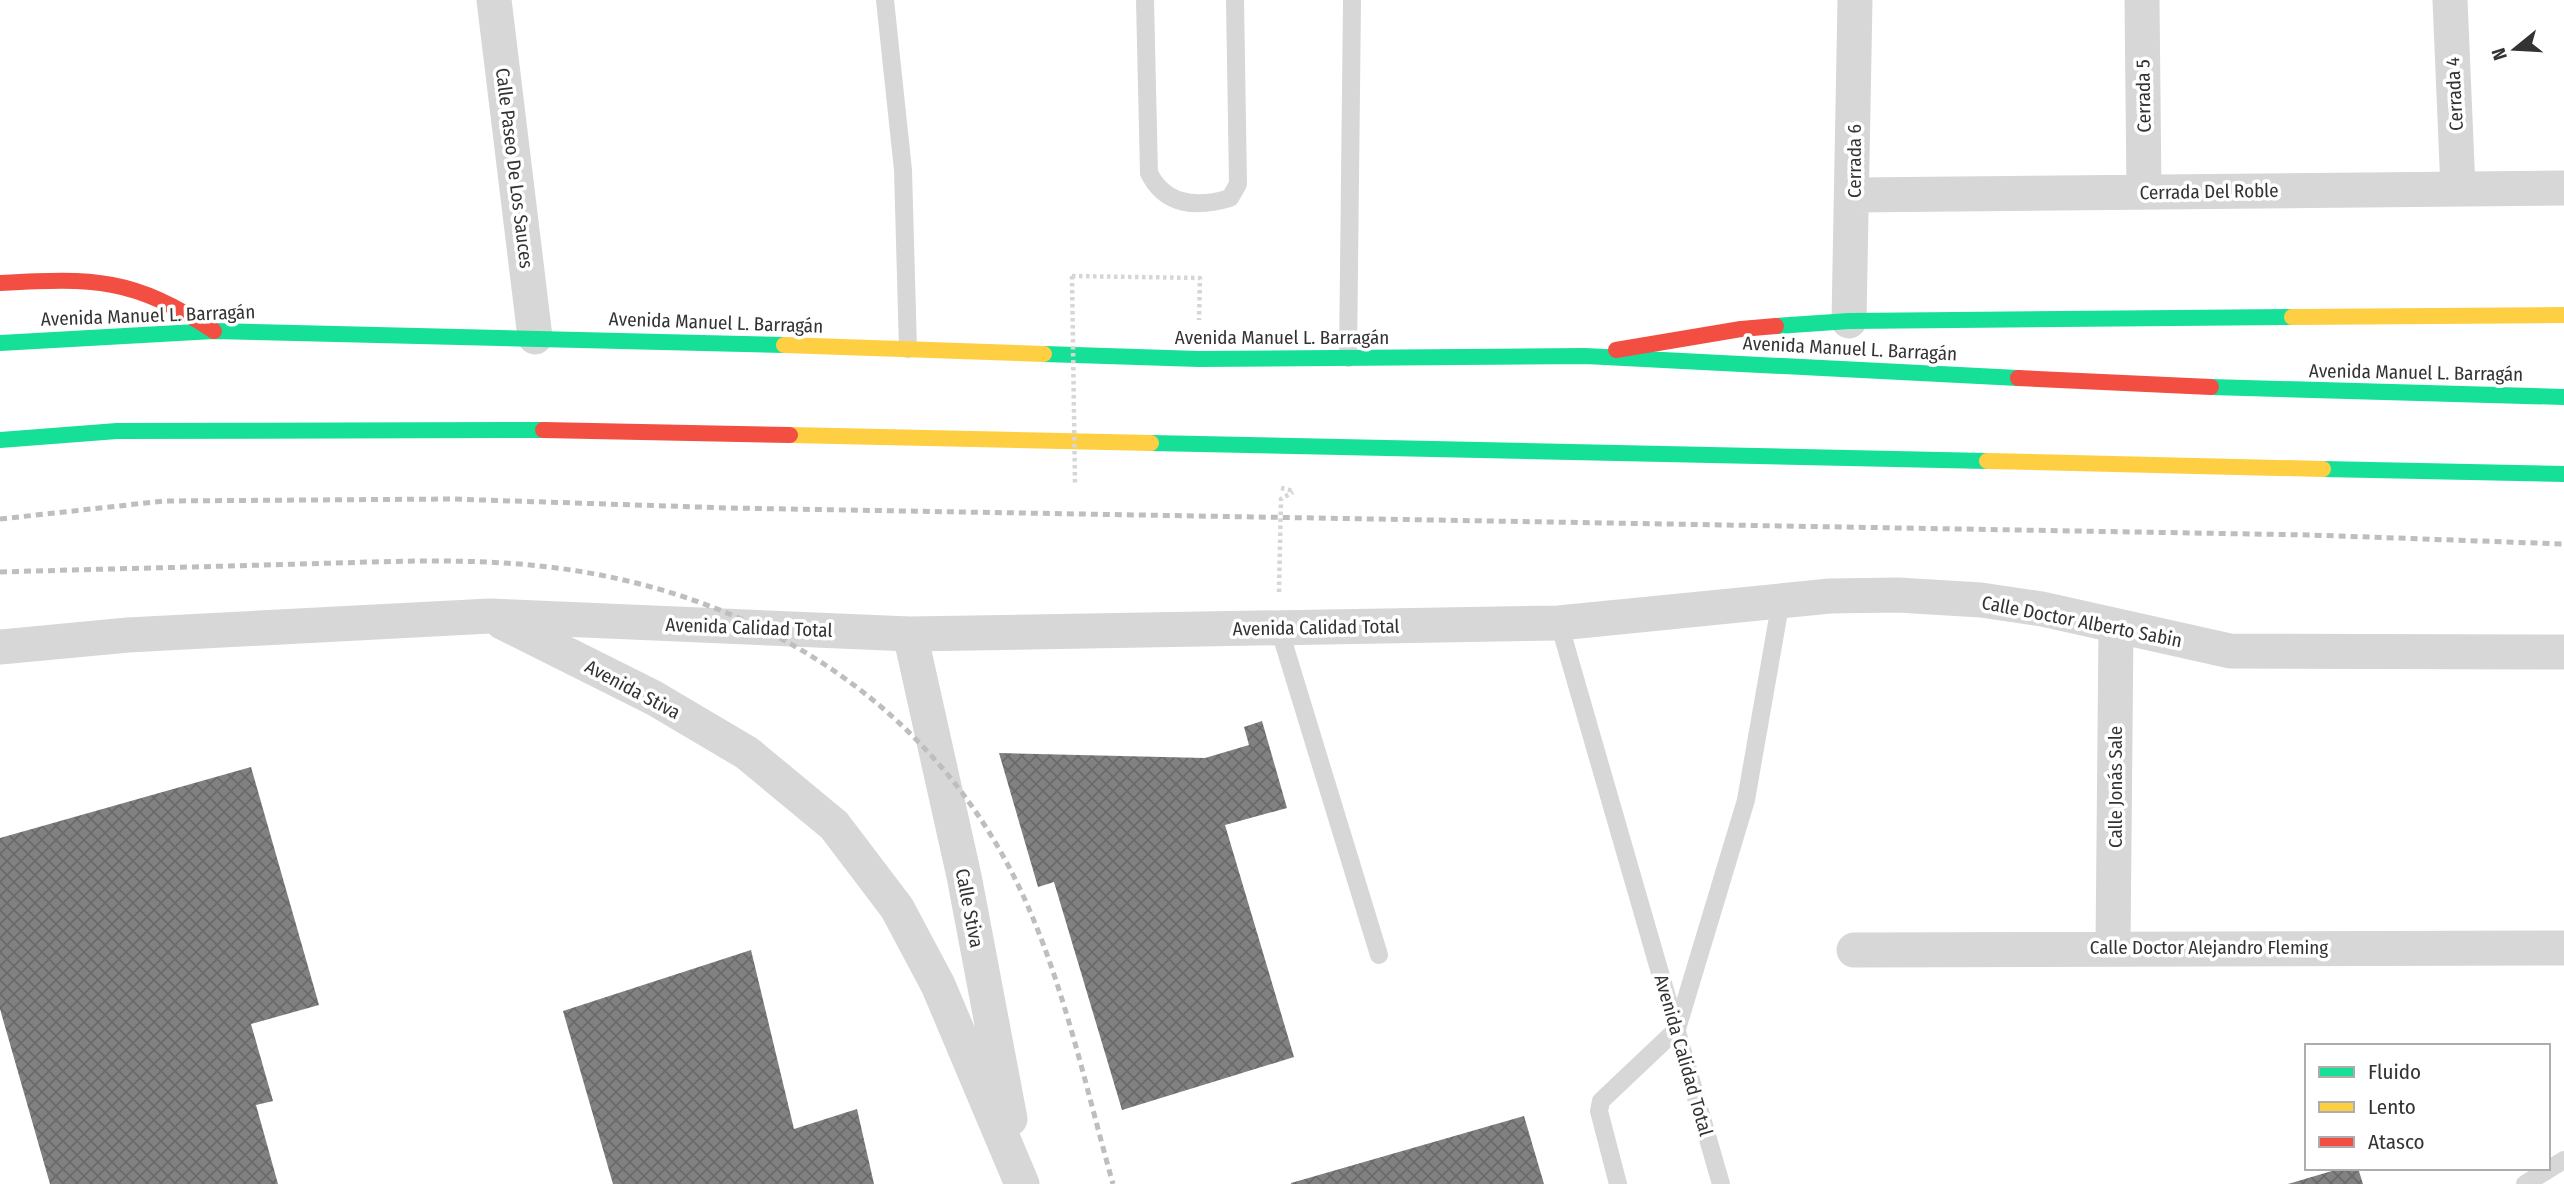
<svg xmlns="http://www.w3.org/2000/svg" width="2564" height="1184" font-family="'Fira Sans Condensed',sans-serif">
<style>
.building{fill:url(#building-cross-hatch)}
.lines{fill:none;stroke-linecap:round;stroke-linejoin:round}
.path{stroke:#d6d6d6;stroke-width:4.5;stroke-dasharray:3.5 3.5;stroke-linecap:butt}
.lane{stroke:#d7d7d7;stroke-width:18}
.street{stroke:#d7d7d7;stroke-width:35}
.fast{stroke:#16e098;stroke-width:16}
.slow{stroke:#ffcf43;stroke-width:16}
.jam{stroke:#f24e42;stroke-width:16}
.rail{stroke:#bebebe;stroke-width:5;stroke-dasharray:7 5;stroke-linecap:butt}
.path-bridge{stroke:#d6d6d6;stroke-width:4.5;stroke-dasharray:3.5 3.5;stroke-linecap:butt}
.labels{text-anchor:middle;stroke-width:7;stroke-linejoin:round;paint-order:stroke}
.street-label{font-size:19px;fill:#333;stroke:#fff}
</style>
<defs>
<pattern id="building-cross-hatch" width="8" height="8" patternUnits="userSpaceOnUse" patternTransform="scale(1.75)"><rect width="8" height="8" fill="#818181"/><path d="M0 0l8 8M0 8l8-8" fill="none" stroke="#6a6a6a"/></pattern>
</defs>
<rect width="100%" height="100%" fill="#fff"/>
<!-- building -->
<path class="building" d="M1262,721L1287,808L1225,825L1294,1057L1122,1110L1054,882L1038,887L999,753L1205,758L1249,745L1244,727Z
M251,767L319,1005L251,1024L273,1101L256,1105L278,1184H50L0,1009V838Z
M751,950L794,1129L857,1109L874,1184H613L563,1011Z
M1524,1116L1544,1184H1291V1183Z
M2342,1168H2358L2363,1184H2288Z"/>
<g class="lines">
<!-- path -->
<path class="path" d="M1072,276L1200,278L1199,320
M1281,488L1294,491
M1279,592L1281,499L1293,492"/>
<!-- lane -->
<path class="lane" d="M885,0L903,170L908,349
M1145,0L1149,173C1165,206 1197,208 1230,198L1238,184L1235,0
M1348,358L1352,0
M1559,623L1721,1184
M1279,628L1379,955
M1618,1184L1599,1111L1601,1101L1677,1029L1746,800L1781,600
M2525,1184L2564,1160"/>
<!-- street -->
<path class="street" d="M494,0L535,337
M2142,0L2144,192
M2450,0L2458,189
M1854,195L2564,188
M1849,321L1855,0
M502,622L654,698L747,753L834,825L897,908L938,985L1022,1184
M910,634L964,876L1010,1119
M0,647L128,635L490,616L910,634L1559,623L1830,596L1898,595L1981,600L2042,609L2230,651L2564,652
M2113,947L2116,628
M1854,950L2564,948"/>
<!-- fast -->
<path class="fast" d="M1776,326L1849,321L2292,317
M0,343L214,331L784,345
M1044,354L1199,359L1585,356L2018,378
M2211,387L2564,397
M0,440L117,431L543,430
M1151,443L1987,461
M2323,469L2564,474"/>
<!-- slow -->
<path class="slow" d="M2292,317L2564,315
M784,345L1044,354
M790,435L1151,443
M1987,461L2323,469"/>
<!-- jam -->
<path class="jam" d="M0,283C95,278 132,277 214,331
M1616,350L1741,329L1776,326
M2018,378L2211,387
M543,430L790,435"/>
<!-- rail -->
<path class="rail" d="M0,519L164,501L452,499L729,508L2311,535L2564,544
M0,572C100,569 200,567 300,564C383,562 466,557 549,567C742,590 915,690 1008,865C1060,963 1083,1078 1113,1184"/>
<!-- path-bridge -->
<path class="path-bridge" d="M1072,276L1075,483"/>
</g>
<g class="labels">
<!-- street labels -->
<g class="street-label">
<text transform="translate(2454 94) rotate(-93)" y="7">Cerrada 4</text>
<text transform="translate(2143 96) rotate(-91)" y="7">Cerrada 5</text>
<text transform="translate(1854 161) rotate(-90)" y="7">Cerrada 6</text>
<text transform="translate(515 168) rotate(83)" y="7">Calle Paseo De Los Sauces</text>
<text transform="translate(2209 191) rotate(-1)" y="7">Cerrada Del Roble</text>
<text transform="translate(148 315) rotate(-2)" y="7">Avenida Manuel L. Barragán</text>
<text transform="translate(716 322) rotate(2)" y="7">Avenida Manuel L. Barragán</text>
<text x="1282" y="344">Avenida Manuel L. Barragán</text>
<text transform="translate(1850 348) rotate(3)" y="7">Avenida Manuel L. Barragán</text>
<text transform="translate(2416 372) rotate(1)" y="7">Avenida Manuel L. Barragán</text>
<text transform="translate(2082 621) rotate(11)" y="7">Calle Doctor Alberto Sabin</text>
<text transform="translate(749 627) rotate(2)" y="7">Avenida Calidad Total</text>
<text transform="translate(1316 627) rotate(-1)" y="7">Avenida Calidad Total</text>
<text transform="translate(633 689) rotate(28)" y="7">Avenida Stiva</text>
<text transform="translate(2115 787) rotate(-90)" y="7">Calle Jonás Sale</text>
<text transform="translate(970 908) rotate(79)" y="7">Calle Stiva</text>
<text x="2209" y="954">Calle Doctor Alejandro Fleming</text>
<text transform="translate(1684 1055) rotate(74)" y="7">Avenida Calidad Total</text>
</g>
</g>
<!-- legend -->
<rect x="2305" y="1044" width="245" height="126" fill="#ffffff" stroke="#adadad" stroke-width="2"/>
<rect x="2319" y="1067" width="35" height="10" fill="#16e098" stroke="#adadad" stroke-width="2"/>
<text x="2368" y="1079" font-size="21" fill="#333333">Fluido</text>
<rect x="2319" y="1102" width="35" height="10" fill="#ffcf43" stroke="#adadad" stroke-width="2"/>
<text x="2368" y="1114" font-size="21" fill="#333333">Lento</text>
<rect x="2319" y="1137" width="35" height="10" fill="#f24e42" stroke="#adadad" stroke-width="2"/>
<text x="2368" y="1149" font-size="21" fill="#333333">Atasco</text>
<!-- north arrow -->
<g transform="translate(2515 49) rotate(252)" stroke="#ffffff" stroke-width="5" paint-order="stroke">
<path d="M0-5L12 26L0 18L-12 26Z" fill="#333333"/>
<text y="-10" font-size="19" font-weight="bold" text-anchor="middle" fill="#333333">N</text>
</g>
</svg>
